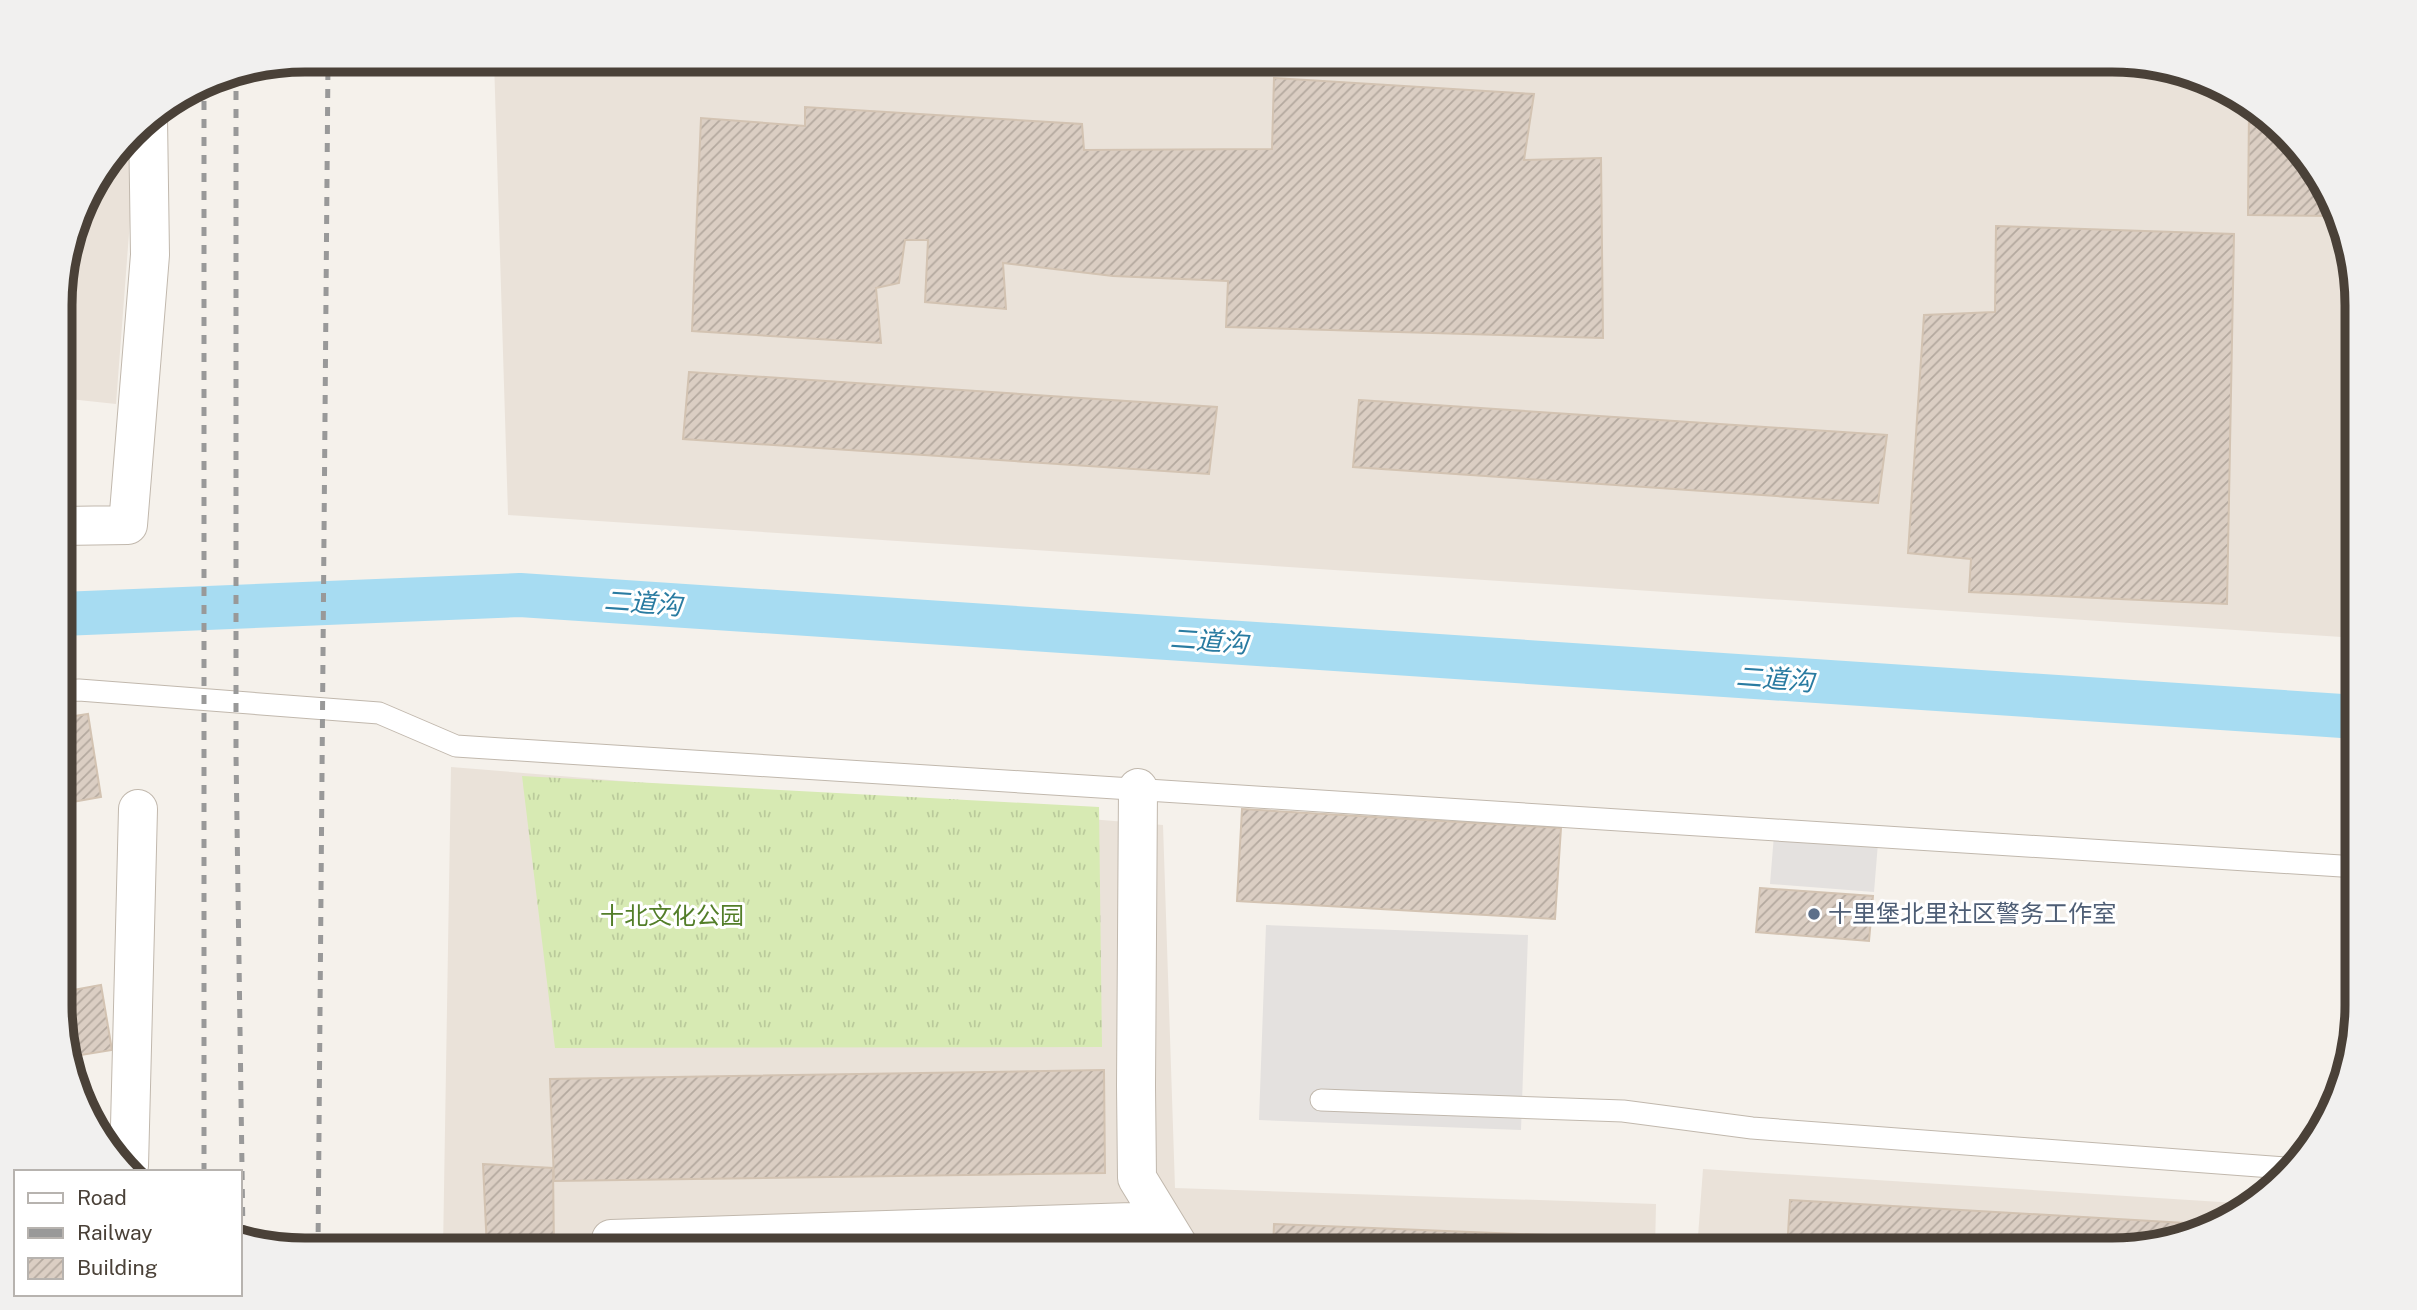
<svg xmlns="http://www.w3.org/2000/svg" width="2417" height="1310" font-family="'Public Sans','Noto Sans SC',sans-serif">
<style>
.residential{fill:#eae2d9}
.grass{fill:url(#grass-tufts)}
.parking{fill:#e4e1df}
.lines{fill:none;stroke-linecap:round;stroke-linejoin:round}
.canal{stroke:#a7dcf2;stroke-width:44}
.building{fill:url(#building-hatch);stroke:#d3c3b2;stroke-width:2}
.lane-casing{stroke:#c1b8ad;stroke-width:23}
.street-casing{stroke:#c1b8ad;stroke-width:40}
.lane{stroke:#fff;stroke-width:21}
.street{stroke:#fff;stroke-width:38}
.rail{stroke:#999;stroke-width:5;stroke-dasharray:9 9;stroke-linecap:butt}
.service-dot{fill:#5c6f8a;stroke:#fff;stroke-width:2.5}
.labels{text-anchor:middle;stroke-width:6;stroke-linejoin:round;paint-order:stroke}
.service-label{font-size:24px;fill:#4e5e75;stroke:#fff;text-anchor:start}
.park-label{font-size:24px;fill:#537e29;stroke:#fff}
.water-label{font-size:26px;font-style:italic;fill:#297ba1;stroke:#fff}
.rim{fill:none;stroke:#4a4138;stroke-width:9}
</style>
<defs>
<pattern id="grass-tufts" width="24" height="20" patternUnits="userSpaceOnUse" patternTransform="scale(1.75)"><rect width="24" height="20" fill="#d7eab3"/><path d="M3 7l-1-3M5 7V3M7 7l1-3M15 17l-1-3M17 17v-4M19 17l1-3" fill="none" stroke="#baca9b"/></pattern>
<pattern id="building-hatch" width="6" height="6" patternUnits="userSpaceOnUse" patternTransform="scale(1.75)"><rect width="6" height="6" fill="#dbcec3"/><path d="M-1 1l2-2M0 6l6-6M5 7l2-2" fill="none" stroke="#b4a99f"/></pattern>
</defs>
<rect width="100%" height="100%" fill="#f5f1eb"/>
<!-- residential -->
<path class="residential" d="M494,60H2112L2221,85L2316,168L2355,273L2356,638L508,515Z
M133,133L134,168L116,404L60,398V289L85,197Z
M451,767L1163,825L1175,1188L1656,1204L1655,1250H443Z
M1703,1169L2252,1204L2248,1209L2128,1250H1697Z"/>
<!-- grass -->
<path class="grass" d="M522,776L1099,807L1102,1047L555,1048Z"/>
<!-- parking -->
<path class="parking" d="M1774,835L1878,843L1874,892L1770,884Z
M1266,925L1528,935L1521,1130L1259,1120Z"/>
<g class="lines">
<!-- canal -->
<path class="canal" d="M61,614L520,595L2357,717"/>
</g>
<!-- building -->
<path class="building" d="M1274,78L1534,94L1524,160L1601,158L1603,338L1226,327L1228,281L1113,276L1003,263L1006,309L925,302L928,240H905L899,283L876,288L881,343L692,331L701,118L805,126V107L1082,124L1084,150L1272,149Z
M2249,109L2316,168L2334,216L2248,215Z
M1996,226L2234,234L2227,604L1969,592L1971,559L1908,553L1924,315L1995,312Z
M689,372L1217,407L1209,474L683,439Z
M1359,400L1887,435L1878,503L1353,467Z
M88,714L101,797L61,804V718Z
M1242,809L1561,828L1555,919L1237,901Z
M1760,888L1873,896L1869,941L1756,932Z
M61,898L72,972L62,974Z
M101,985L112,1050L69,1057L62,1037V992Z
M1104,1070L1105,1173L554,1181L550,1079Z
M483,1164L553,1168L554,1250H487Z
M1790,1200L2203,1224L2128,1250H1787Z
M1274,1224L1647,1239L1646,1250H1273Z"/>
<g class="lines">
<!-- lane casing -->
<g class="lane-casing">
<path id="lane" d="M61,691L79,690L379,713L456,746L2357,867
M1321,1100L1623,1111L1752,1128L2285,1168"/>
</g>
<!-- street casing -->
<g class="street-casing">
<path id="street" d="M61,526L128,525L150,255L148,118
M1138,788L1136,1086L1137,1178L1181,1250
M129,1166L138,809
M611,1239L1163,1221"/>
</g>
<!-- lane -->
<use href="#lane" class="lane"/>
<!-- street -->
<use href="#street" class="street"/>
<!-- rail -->
<path class="rail" d="M236,73V754L243,1236
M204,1172V83
M318,1250L328,60"/>
</g>
<!-- markers -->
<circle class="service-dot" cx="1814" cy="914" r="7"/>
<g class="labels">
<!-- service labels -->
<g class="service-label">
<text x="1828" y="922">十里堡北里社区警务工作室</text>
</g>
<!-- park labels -->
<g class="park-label">
<text x="672" y="924">十北文化公园</text>
</g>
<!-- water labels -->
<g class="water-label">
<text transform="translate(643 603) rotate(4)" y="9">二道沟</text>
<text transform="translate(1209 641) rotate(4)" y="9">二道沟</text>
<text transform="translate(1775 679) rotate(4)" y="9">二道沟</text>
</g>
</g>
<!-- crop -->
<path d="M0 0H2417V1310H0ZM305 72H2112A233 233 0 0 1 2345 305V1005A233 233 0 0 1 2112 1238H305A233 233 0 0 1 72 1005V305A233 233 0 0 1 305 72Z" fill="#f1f0ef" fill-rule="evenodd"/>
<path class="rim" d="M305 72H2112A233 233 0 0 1 2345 305V1005A233 233 0 0 1 2112 1238H305A233 233 0 0 1 72 1005V305A233 233 0 0 1 305 72Z"/>
<!-- legend -->
<rect x="14" y="1170" width="228" height="126" fill="#ffffff" stroke="#b7b3af" stroke-width="2"/>
<rect x="28" y="1193" width="35" height="10" fill="#ffffff" stroke="#b7b3af" stroke-width="2"/>
<text x="77" y="1205" font-size="21" fill="#4a4138">Road</text>
<rect x="28" y="1228" width="35" height="10" fill="#999999" stroke="#b7b3af" stroke-width="2"/>
<text x="77" y="1240" font-size="21" fill="#4a4138">Railway</text>
<rect x="28" y="1258" width="35" height="21" fill="url(#building-hatch)" stroke="#b7b3af" stroke-width="2"/>
<text x="77" y="1275" font-size="21" fill="#4a4138">Building</text>
</svg>
